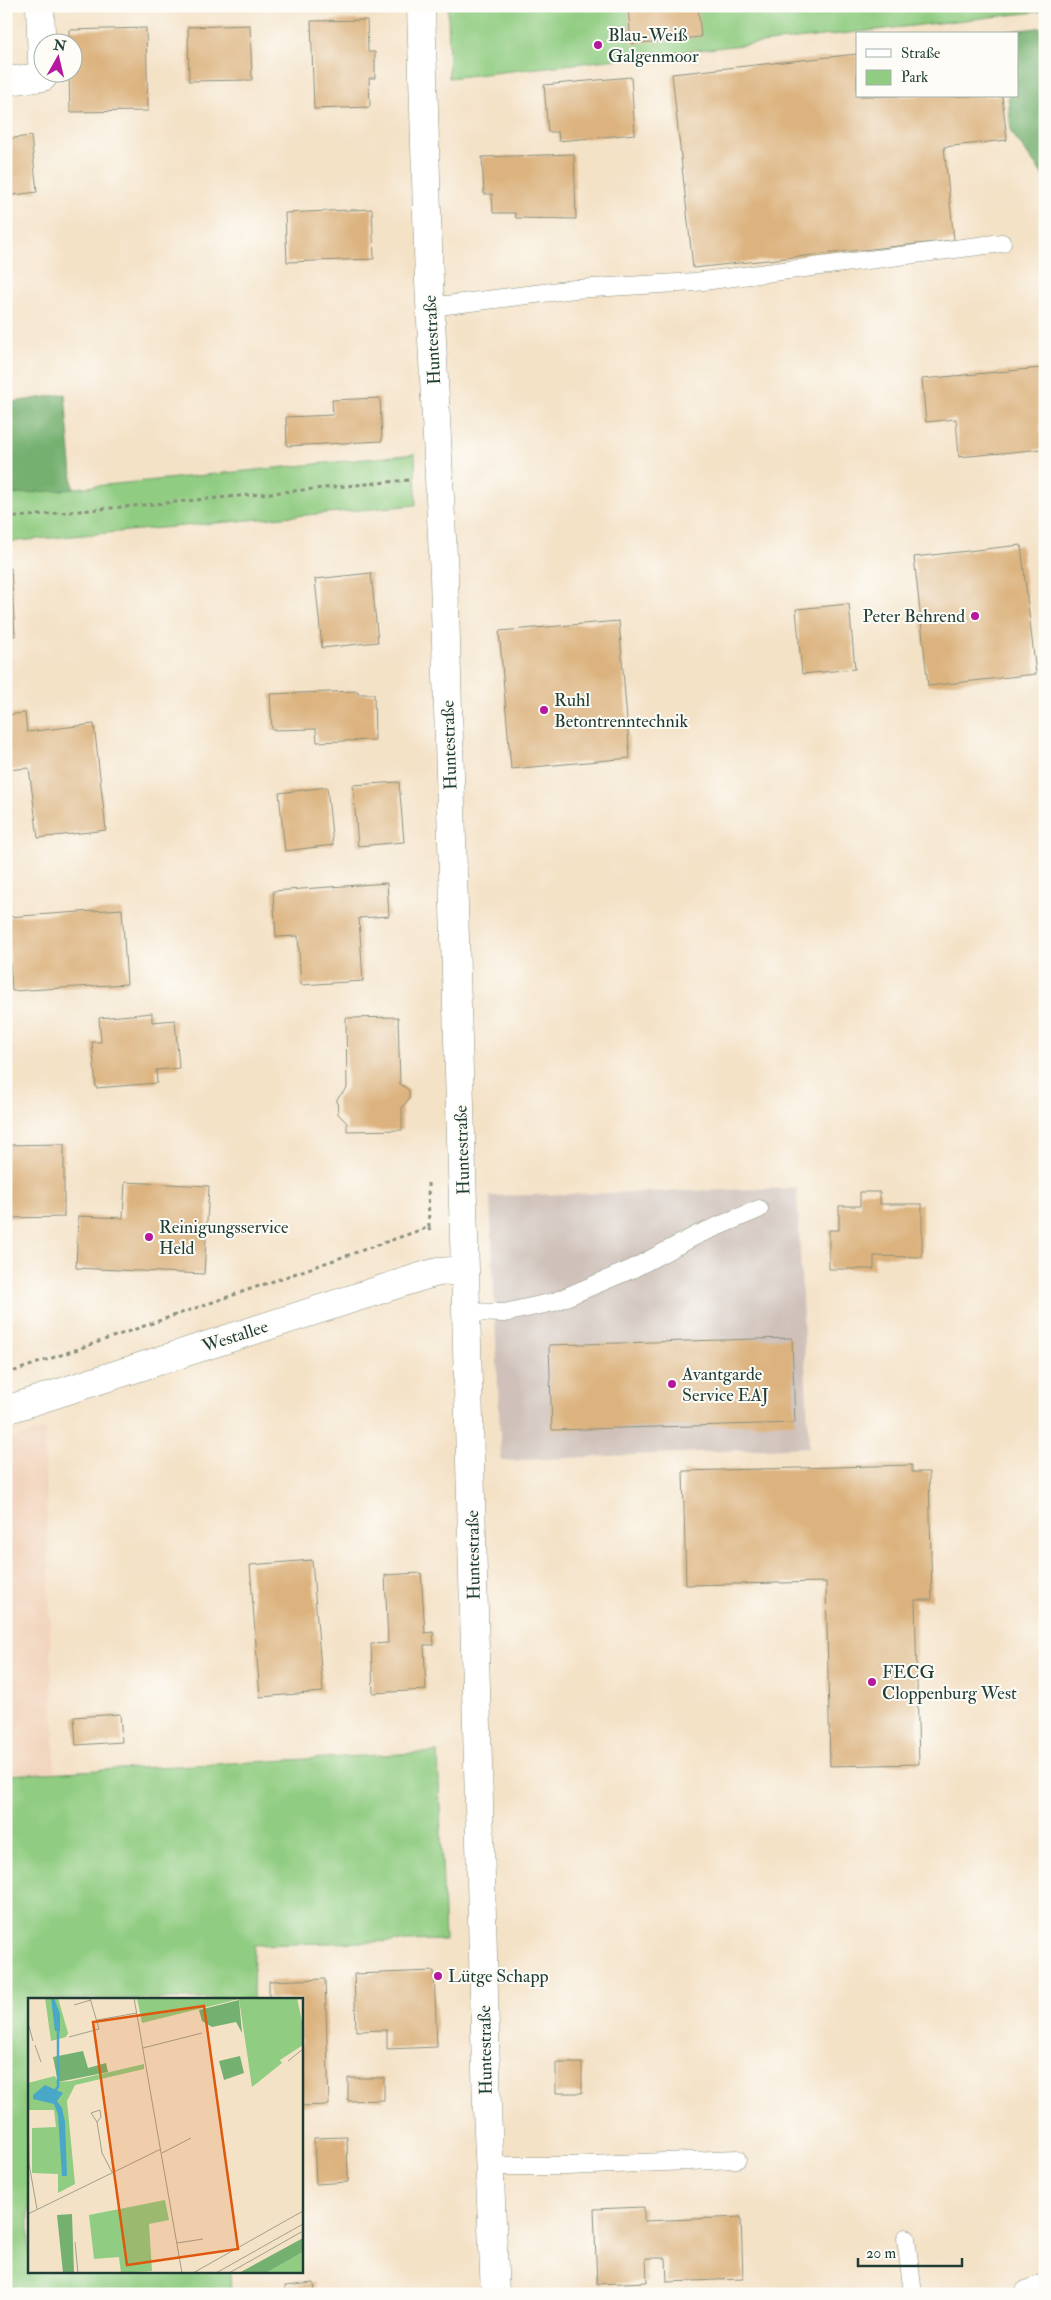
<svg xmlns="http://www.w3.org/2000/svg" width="1051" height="2300" font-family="'IM FELL Double Pica',serif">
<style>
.built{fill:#f2d5be}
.industrial{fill:#cfc1ba}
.green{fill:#90cc81;stroke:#58845a}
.forest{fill:#74b06f;stroke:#4a7652}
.building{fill:#dcb37f}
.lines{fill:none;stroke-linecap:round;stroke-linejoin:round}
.service-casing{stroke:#8a907e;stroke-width:19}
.minor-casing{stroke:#8a907e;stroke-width:29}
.path{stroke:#8a907e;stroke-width:3;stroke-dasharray:4 4;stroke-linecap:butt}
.service{stroke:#fff;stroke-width:18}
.minor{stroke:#fff;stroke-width:28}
.poi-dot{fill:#b5179e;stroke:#fdfcf7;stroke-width:2}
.labels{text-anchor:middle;stroke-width:4;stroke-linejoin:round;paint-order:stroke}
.poi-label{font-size:18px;fill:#1f3d34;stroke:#fdfcf7;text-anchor:start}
.street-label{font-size:18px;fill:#1f3d34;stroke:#fdfcf7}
.inset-river{fill:none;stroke:#49a7c8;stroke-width:2.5}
.inset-road{fill:none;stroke:#9fa08c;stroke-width:1}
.view{fill:#de580e;fill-opacity:0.15;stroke:#de580e;stroke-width:2.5}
.inset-edge{fill:none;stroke:#1f3d34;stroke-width:2.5}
</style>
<rect width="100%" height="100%" fill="#fdfcf7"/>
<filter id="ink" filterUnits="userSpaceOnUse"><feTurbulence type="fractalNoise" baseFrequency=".02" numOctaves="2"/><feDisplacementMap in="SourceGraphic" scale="10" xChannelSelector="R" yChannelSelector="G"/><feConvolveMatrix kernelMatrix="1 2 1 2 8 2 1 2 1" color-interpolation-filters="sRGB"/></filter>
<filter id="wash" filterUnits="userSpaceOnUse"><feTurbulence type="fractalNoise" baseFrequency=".0096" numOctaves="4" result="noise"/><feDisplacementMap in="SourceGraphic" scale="20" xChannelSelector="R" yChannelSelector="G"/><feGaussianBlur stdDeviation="1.12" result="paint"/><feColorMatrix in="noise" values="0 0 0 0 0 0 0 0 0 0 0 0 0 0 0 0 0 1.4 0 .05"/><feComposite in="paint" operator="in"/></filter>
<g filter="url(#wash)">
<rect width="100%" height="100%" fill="#f4e2c7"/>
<!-- built -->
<path class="built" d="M44,1429L55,1773L6,1775V1441Z"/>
<!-- industrial -->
<path class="industrial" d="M797,1188L809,1447L501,1461L490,1196Z"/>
<!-- green -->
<path class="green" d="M448,6H1045V11L449,78Z
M415,454L416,505L6,542V495Z
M438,1752L445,1940L254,1945L253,1999H29V2271H230L231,2294H6V1775Z"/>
<!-- forest -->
<path class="forest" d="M1045,27V178L1011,132L1008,96H1017V34H1003V32Z
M65,394L73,489L6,495V403Z"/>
<g id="blocks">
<!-- building -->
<path class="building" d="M628,6H698L701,37L631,44Z
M367,20L368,52H375V78H369L370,107L314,109L311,21Z
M250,25L252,80L189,81L188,27Z
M146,28L148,111L70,112L69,72H72V42H69V30Z
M857,54V96H1002L1007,140L944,147L954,240L693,268L672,74Z
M631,77L635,134L559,141L558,132H548L544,85Z
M31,136L37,192L6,196V139Z
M574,154L576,219L516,218L515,213H493L492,194H484L482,157Z
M372,209L374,259L287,262L285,213Z
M1041,368L1045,406V422L1040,423L1043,449L959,457L956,419L926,422L922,379Z
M380,398L382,441L287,446L286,417L333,415L332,400Z
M1021,545L1036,674L928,686L914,557Z
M6,568H11L15,636H6Z
M371,573L378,642L322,648L315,579Z
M849,604L855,669L802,674L796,609Z
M619,621L630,758L511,769L499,631Z
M358,691V694H374L375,740L317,742L316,729L272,730L270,694Z
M25,713L27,732L94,724L106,830L38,838L29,768L6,770V715Z
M399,782L404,842L358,846L353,785Z
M327,787L333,845L285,851L279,793Z
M387,883L389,916L359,918L363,981L301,985L298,936L276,937L273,891Z
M122,909L127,984L12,991L7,917Z
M152,1013V1022L175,1020L179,1068L156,1070L157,1083L96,1088L92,1042H101L99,1018Z
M398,1017L400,1084L409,1090V1099L402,1107V1130L347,1131V1123L338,1114L337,1099L347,1088L346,1018Z
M64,1144V1217L6,1218V1145Z
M125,1182L209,1186L204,1274L76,1268L78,1216L123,1218Z
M860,1192H880V1204H922V1257L874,1256V1269H829V1230H839V1206H860Z
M792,1338L795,1423L552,1430L549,1345Z
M912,1465V1472H929L932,1600H915L919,1764L830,1766L826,1582L686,1585L683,1471Z
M312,1560L323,1692L260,1697L250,1565Z
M421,1573L425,1633L433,1632L434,1645H424L426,1690L373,1693L371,1644L388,1643L385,1575Z
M120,1714L122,1742L76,1745L74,1717Z
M434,1971L437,2047L387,2049V2030L356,2031L354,1974Z
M325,1979L329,2105L301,2106V1999H269V1981Z
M556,2063H582V2093H556Z
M348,2078H384V2100L348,2101Z
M347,2137L348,2182L316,2184L314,2138Z
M644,2207V2221L741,2217L743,2279L667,2282L666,2258H646L647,2282L597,2284L594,2209Z
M314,2283L315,2294H286L285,2286Z"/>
</g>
</g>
<g filter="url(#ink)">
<use href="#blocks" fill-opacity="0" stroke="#8a907e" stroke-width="1"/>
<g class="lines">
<!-- service casing -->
<g class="service-casing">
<path id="service" d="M430,307L575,289L695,282L1002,243
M467,1312L504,1313L554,1302L632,1269L697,1235L759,1209
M489,2166H567L737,2159
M906,2238L913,2294"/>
</g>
<!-- minor casing -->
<g class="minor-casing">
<path id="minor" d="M40,6L42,61
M421,6L429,281L444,576L465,1270L487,2108L495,2294
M6,81L43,77V72
M6,1410L420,1277L438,1272L465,1270
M1029,2294L1045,2288"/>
</g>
<!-- path -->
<path class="path" d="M6,518L409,480
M428,1183L429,1227
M6,1374L429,1227L430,1232"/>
<!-- service -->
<use href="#service" class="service"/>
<!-- minor -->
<use href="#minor" class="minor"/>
</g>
</g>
<!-- markers -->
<g class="poi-dot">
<circle cx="598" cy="45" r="5"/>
<circle cx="975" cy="616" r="5"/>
<circle cx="544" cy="710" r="5"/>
<circle cx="149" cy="1237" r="5"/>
<circle cx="672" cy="1384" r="5"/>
<circle cx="872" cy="1682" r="5"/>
<circle cx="438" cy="1976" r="5"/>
</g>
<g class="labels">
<!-- poi labels -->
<g class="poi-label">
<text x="608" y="41">Blau-Weiß<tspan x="608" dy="21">Galgenmoor</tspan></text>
<text x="965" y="622" text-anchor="end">Peter Behrend</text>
<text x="554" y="706">Ruhl<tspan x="554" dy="21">Betontrenntechnik</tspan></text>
<text x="159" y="1233">Reinigungsservice<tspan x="159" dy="21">Held</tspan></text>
<text x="682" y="1380">Avantgarde<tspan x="682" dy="21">Service EAJ</tspan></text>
<text x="882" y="1678">FECG<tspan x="882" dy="21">Cloppenburg West</tspan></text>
<text x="448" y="1982">Lütge Schapp</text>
</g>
<!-- street labels -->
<g class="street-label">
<text transform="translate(432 340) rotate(-93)" y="6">Huntestraße</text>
<text transform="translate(449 745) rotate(-92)" y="6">Huntestraße</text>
<text transform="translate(462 1150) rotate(-92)" y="6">Huntestraße</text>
<text transform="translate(235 1336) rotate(-18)" y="6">Westallee</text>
<text transform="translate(473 1555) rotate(-91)" y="6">Huntestraße</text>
<text transform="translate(485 2050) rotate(-91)" y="6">Huntestraße</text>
</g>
</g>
<!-- overview -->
<g transform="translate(28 1998)">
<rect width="275" height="275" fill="#f4e2c7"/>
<path d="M17,0H30L40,35L38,39L23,43ZM109,0H269L275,28V47L252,62L254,65L224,89L211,1L114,25ZM116,66V71L47,87L39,103L47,186L30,195V176L4,175V130L28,129L26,112H0V85L27,78L30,84L43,83ZM137,202L141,222L121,226L124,273L93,275L91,259L66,261L61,217ZM275,254V275H238Z" fill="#90cc81"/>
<path d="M211,2L214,35L208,24L184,29L174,23L171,12ZM55,53L60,70L78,65L80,74L30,84L25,59ZM212,58L216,75L196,82L191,63ZM44,216L46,275H35L29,217ZM275,240V254L238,275H211Z" fill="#74b06f"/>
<path d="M23,0H26L32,16V33H27ZM17,87L35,95L29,103L34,110L37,124L39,178H34L30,117L26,106L5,101V97Z" fill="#49a7c8"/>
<path class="inset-river" d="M26,94L30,89V33"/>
<path class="inset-road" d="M106,0L154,275M46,7L63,2M69,22L109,15M0,25L5,43M41,39L71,31L62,0M7,47L13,64M115,50L174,35M260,63L275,51M0,114L1,166L9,211M69,124L73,119L72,112L63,115L69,124L74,155L84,174M134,155L163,140M0,216L133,151M47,244L50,275M149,245L175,241M165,275L275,213M188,275L275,226M201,275L275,233"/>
<path class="view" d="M176,8L210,251L99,267L65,24Z"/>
<rect width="275" height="275" class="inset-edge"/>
</g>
<!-- margin -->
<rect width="1051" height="2300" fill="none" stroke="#fdfcf7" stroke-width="25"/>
<!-- legend -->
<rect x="856" y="32" width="162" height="65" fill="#fdfcf7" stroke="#a4b0a9"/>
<rect x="866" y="49" width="25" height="8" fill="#ffffff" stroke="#a4b0a9"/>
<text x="901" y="58" font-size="15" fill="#1f3d34">Straße</text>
<rect x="866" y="70" width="25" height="15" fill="#90cc81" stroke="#a4b0a9"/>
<text x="901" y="82" font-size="15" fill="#1f3d34">Park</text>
<!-- north arrow -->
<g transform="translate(58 58) rotate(8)"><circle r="24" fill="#fdfcf7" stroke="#a4b0a9"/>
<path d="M0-4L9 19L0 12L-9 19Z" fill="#b5179e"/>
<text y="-8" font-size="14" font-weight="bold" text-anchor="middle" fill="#1f3d34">N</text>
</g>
<!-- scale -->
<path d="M858 2258v8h104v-8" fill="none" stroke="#1f3d34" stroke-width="2.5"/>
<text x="866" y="2258" font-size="15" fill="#1f3d34" stroke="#fdfcf7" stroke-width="4" paint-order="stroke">20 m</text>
</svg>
